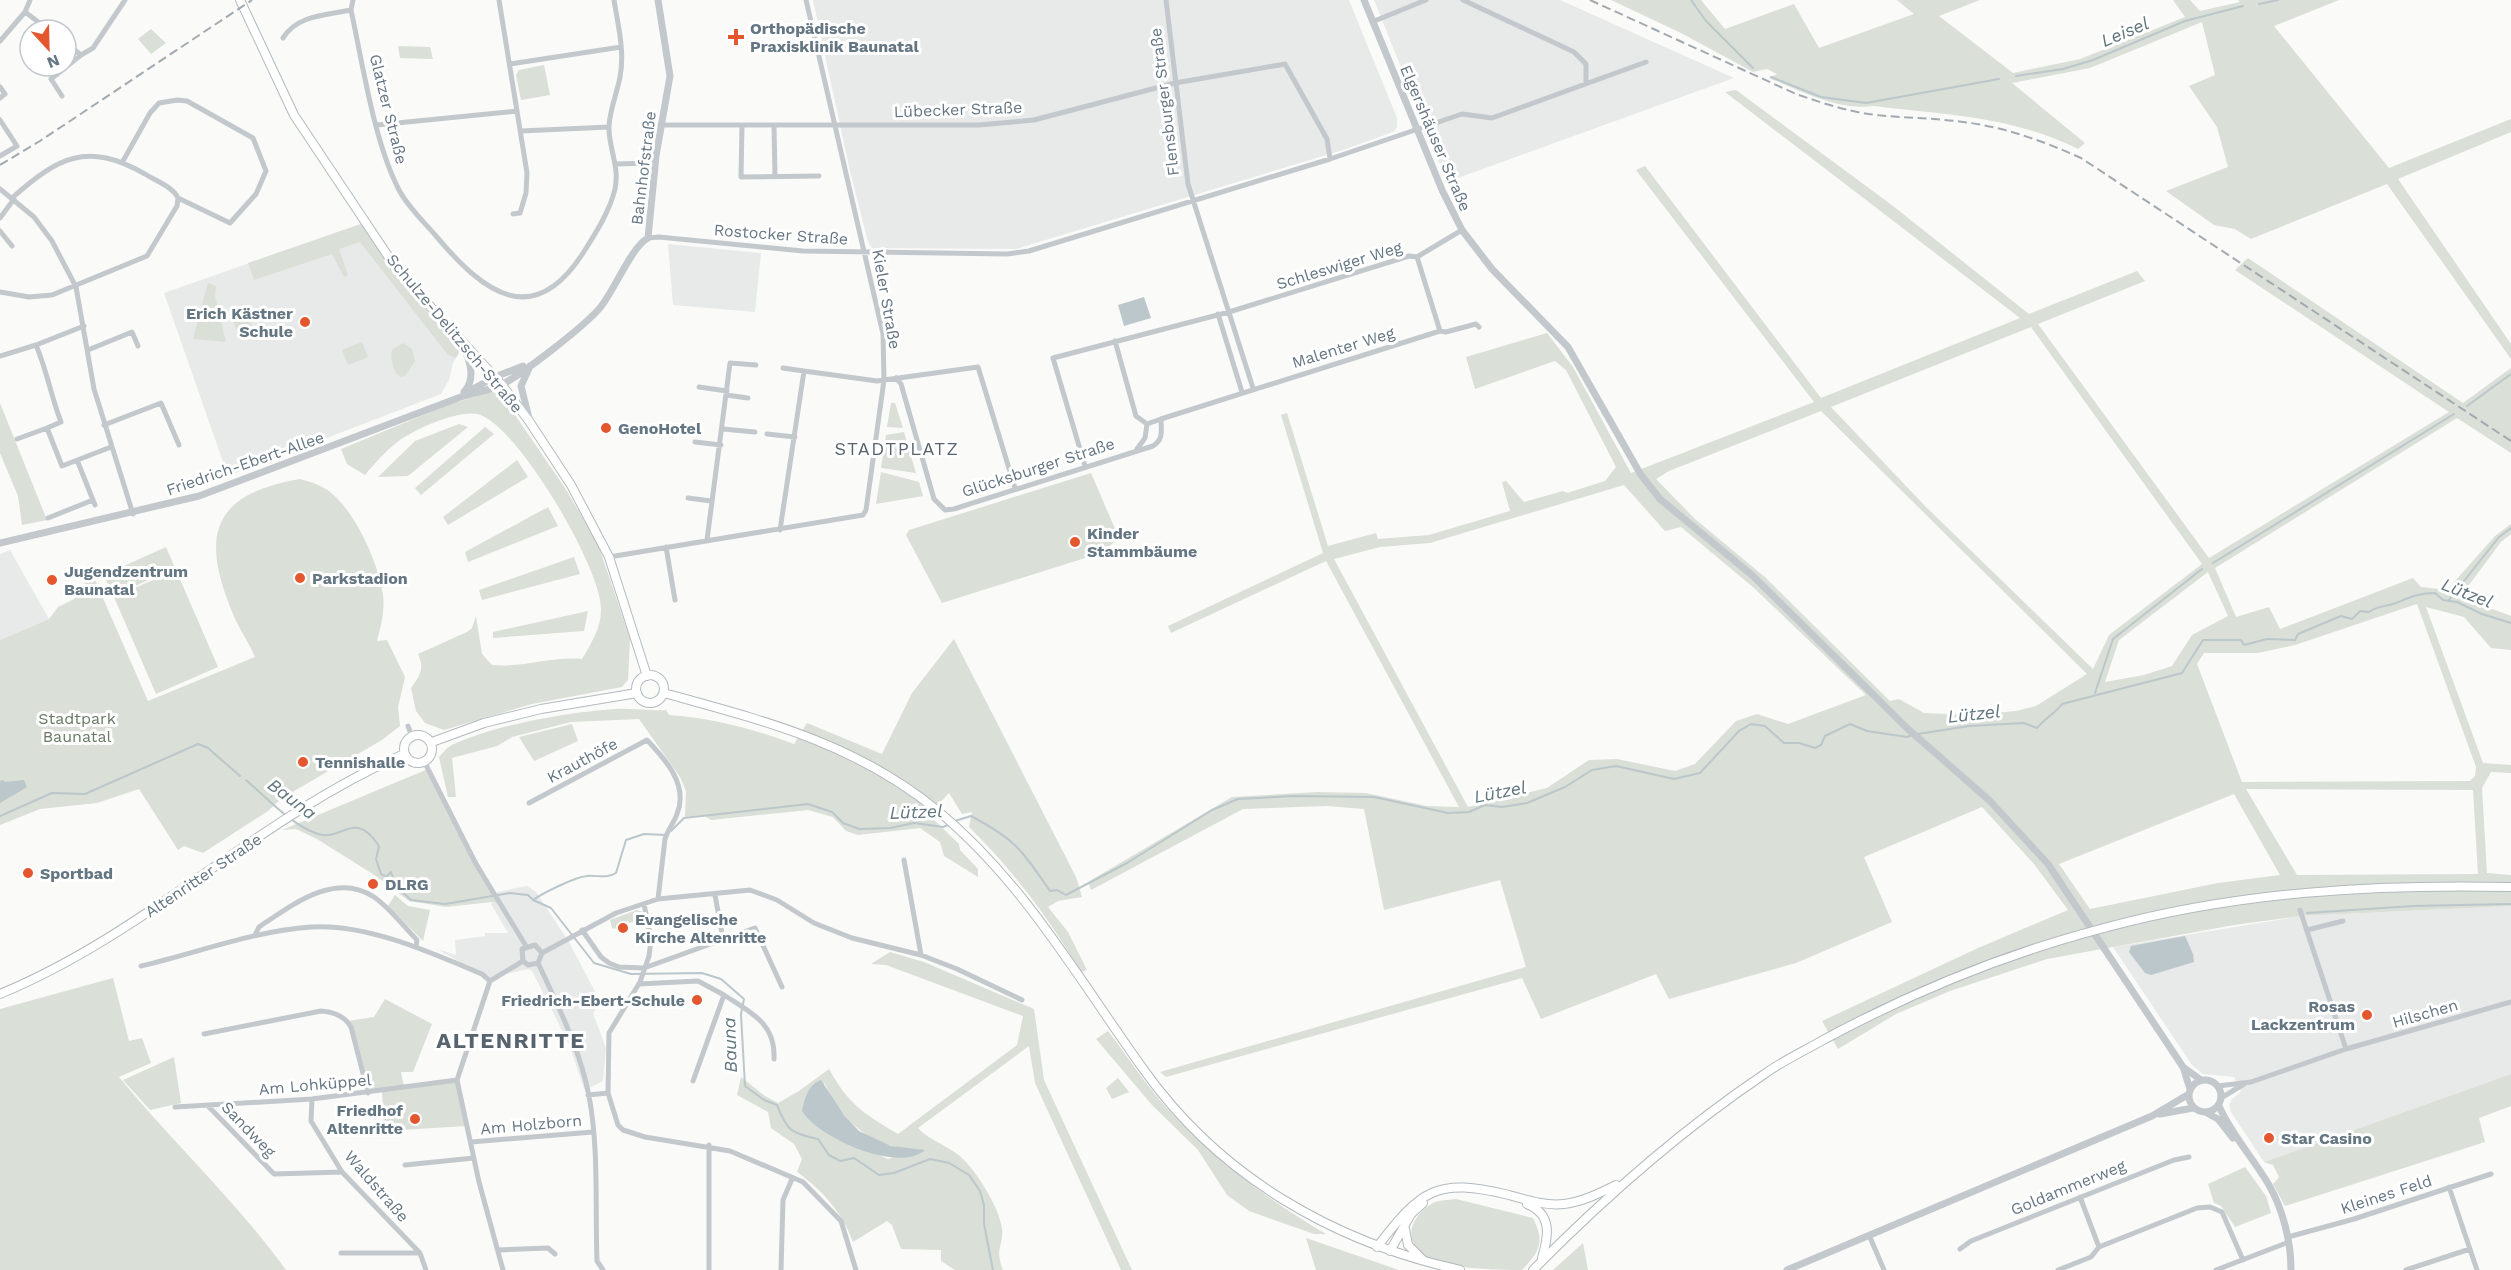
<svg xmlns="http://www.w3.org/2000/svg" width="2511" height="1270" font-family="'Work Sans',sans-serif">
<style>
.built{fill:#e8e9e9}
.green{fill:#dadfd7;fill-rule:evenodd}
.water{fill:#bbc7cb}
.lines{fill:none;stroke-linecap:round;stroke-linejoin:round}
.stream{stroke:#bbc7cb;stroke-width:2}
.secondary-casing{stroke:#b3babf;stroke-width:10}
.minor{stroke:#c3c8cc;stroke-width:5}
.tertiary{stroke:#c3c8cc;stroke-width:7}
.secondary{stroke:#fff;stroke-width:8}
.rail{stroke:#a2aab0;stroke-width:2;stroke-dasharray:9 4.5;stroke-linecap:butt}
.secondary-bridge-casing{stroke:#b3babf;stroke-width:10;stroke-linecap:butt}
.secondary-bridge{stroke:#fff;stroke-width:8}
.poi-dot{fill:#e4572e;stroke:#fff;stroke-width:2}
.labels{text-anchor:middle;stroke-width:6;stroke-linejoin:round;paint-order:stroke}
.poi-label{font-size:16px;font-weight:bold;fill:#657683;stroke:#fff;text-anchor:start}
.street-label{font-size:16px;fill:#657683;stroke:#fff}
.park-label{font-size:16px;fill:#687a64;stroke:#fff}
.water-label{font-size:18px;font-style:italic;fill:#60757c;stroke:#fff}
.neighbourhood-label{font-size:18px;letter-spacing:1.5px;fill:#57646e;stroke:#fff}
.district-label{font-size:22px;font-weight:bold;letter-spacing:1.5px;fill:#57646e;stroke:#fff}
</style>
<rect width="100%" height="100%" fill="#fafaf8"/>
<!-- built -->
<path class="built" d="M813,0H1349L1397,118V127L1393,132L1343,150L1016,249L872,248L868,242L850,171Z
M1374,0H1560L1734,78L1447,182Z
M361,224L395,272L460,351L453,363L449,380L441,394L228,476L164,293Z
M668,244L761,253L755,312L673,305Z
M10,550L49,619L0,640V554Z
M527,886L536,892L569,942L601,1003L593,1013L606,1048L603,1081L589,1088L584,1089L569,1044L532,971L528,969L488,978L437,949L456,955L455,940L485,936V933H508L491,904L497,892Z
M2511,906V1074L2264,1162L2231,1112L2229,1105L2232,1099L2241,1092L2234,1077L2203,1074L2192,1065L2113,947L2301,916Z"/>
<!-- green -->
<path class="green" d="M1611,0H1701L1725,29L1794,4L1819,48L1914,14L1897,0H1980L1939,16L2013,73L2080,59L2185,17L2173,0H2190L2200,11L2240,2L2238,0H2339L2274,26L2389,168L2511,119V132L2398,179L2511,344V359L2387,184L2251,239L2235,229L2214,225L2166,191L2228,167L2217,127L2189,86L2215,75L2202,22L2090,68L2012,83L2085,143L2078,149C2012,116 1946,115 1874,106C1838,111 1802,91 1769,78L1777,74L1767,69L1753,72L1681,33Z
M151,29L166,43L151,54L138,39Z
M398,46L430,47L433,59L400,58Z
M544,65L550,95L521,100L516,75L519,70Z
M1736,90L1893,206L2029,314L2137,271L2145,281L2038,324L2209,558L2449,412L2235,270L2248,258L2463,403L2511,368V453L2457,418L2215,568L2236,617L2269,607L2280,629L2413,578L2421,587L2447,590L2495,536L2511,524V534L2501,542L2460,597L2511,616V650L2491,648L2464,617L2426,607L2483,763L2511,765V773L2491,772L2482,788L2487,873L2511,875V906L2301,916L2234,925L2047,959L1950,991L1896,1014L1838,1049L1822,1021L1978,948L2068,910L2034,864L1982,807L1864,857L1892,922L1796,963L1669,999L1656,974L1541,1019L1522,978L1166,1077L1160,1072L1526,967L1500,880L1384,910L1364,809L1327,806L1243,809L1091,890L1088,882L1232,797L1317,792L1366,793L1427,806L1459,807L1326,561L1171,633L1168,626L1323,553L1281,415L1287,413L1328,546L1376,533L1378,539L1429,535L1510,511L1502,482L1506,481L1524,502L1563,491L1567,493L1605,481L1616,467L1566,370L1555,361L1475,389L1466,357L1547,333L1573,367L1631,473L1814,402L1636,170L1645,166L1821,398L2020,318L1725,92ZM2031,327L2202,564L2109,635L2093,669L1925,506L1831,407ZM1821,411L2087,674L2036,706L2016,711L1973,715L1924,713L1899,699L1890,701L1766,578L1695,519L1656,479L1669,471ZM1624,485L1665,531L1681,527L1754,588L1866,695L1788,724L1757,714L1736,721L1695,764L1675,771L1617,759L1589,760L1547,788L1468,807L1334,559L1380,547L1430,543ZM2208,572L2228,616L2192,635L2172,666L2144,675L2105,682L2119,640ZM2417,604L2476,767L2475,776L2470,781L2242,782L2197,664L2204,653H2258L2295,645ZM2246,789L2473,790L2478,874L2297,875ZM2234,794L2280,875L2218,883L2090,909L2059,864Z
M361,224L395,272L460,351L456,358L448,355L360,242L339,249L348,275L344,277L332,254L254,280L248,263Z
M208,283L216,286L215,296L226,342L193,339Z
M247,312L255,334L240,340L232,317Z
M362,342L368,357L348,365L342,350Z
M403,343L412,349L415,361L406,375L401,377C393,373 390,358 392,350Z
M498,390L565,488L598,544L630,639L628,680L622,687L532,704L444,730L425,723L416,711L411,688C420,675 425,669 418,654L467,632L472,628L476,616L482,654L492,665C523,668 551,656 582,659C591,644 602,626 601,608C601,568 516,422 477,414C457,410 412,430 396,443C385,452 374,464 365,475L347,464L341,449L450,404Z
M0,403L47,520L22,525L18,496L0,453Z
M891,403H895L903,428L887,427Z
M459,424L468,427L408,476L378,477L415,441Z
M485,427L494,434L421,495L415,488Z
M904,432L916,473L881,468L886,435Z
M517,460L528,477L448,525L443,517Z
M881,472L919,482L923,496L876,504Z
M1091,473L1119,538L1101,553L942,603L906,535L909,530Z
M300,479C311,482 321,485 330,492C355,511 379,564 383,595C385,610 381,626 377,641L387,640L405,677L398,707L400,726L382,740L282,798L268,811L203,853L184,846L178,850L139,789L97,803L40,809L0,825V640L49,619L58,607L74,599L84,588L88,564L148,701L255,657C250,645 242,633 236,621C201,541 206,495 300,479Z
M548,507L558,526L468,562L465,552Z
M166,547L175,568L113,596L104,575Z
M574,557L580,574L482,600L479,590Z
M176,570L218,667L156,694L114,597Z
M588,611L584,631L493,638V632Z
M954,639L1076,877L1082,897L1058,901L1048,907L1068,932L1087,970L1081,972C1049,919 1013,870 969,827L972,812L962,814L949,793L929,815L959,844L960,850L978,869V877L944,856L940,842L920,828L858,835L846,831L833,817L808,810L711,820L703,815L685,817L686,791L680,777L639,719L571,722L512,737L497,746L452,758L456,797H448L439,757C443,753 447,747 452,745C494,725 569,712 615,709C632,708 649,711 666,710L669,715C712,718 754,729 794,744L807,723L882,754L912,693Z
M572,724L578,741L534,761L519,737Z
M428,769L445,806L502,903L492,902L446,907L409,901L376,876L317,839L296,829L282,830Z
M395,895L408,906L430,910L423,941L388,906Z
M637,910L643,912L645,918L629,923L628,921L617,925L615,929L612,928L610,920Z
M890,952L924,962L1034,1009L1044,1080L1132,1270H1121L1035,1083L1029,1046L918,1128C929,1140 944,1144 957,1154C974,1166 1000,1208 1002,1229C1004,1246 994,1247 1003,1270H955L941,1261V1250L901,1249L892,1225L887,1221L853,1242C842,1212 823,1191 797,1172L802,1159L794,1144L771,1128L768,1112L737,1095L741,1077L765,1096L778,1103L799,1091L829,1069C849,1105 863,1113 898,1134L1017,1045L1023,1016L886,965L871,964ZM824,1082C842,1122 873,1150 919,1149L888,1159L827,1133Z
M113,978L129,1041L142,1038L151,1063L119,1077C173,1143 236,1201 286,1270H0V1009Z
M385,999L432,1024L413,1072H401L404,1087L457,1080L467,1126L384,1131L382,1091L368,1093L348,1021L374,1017Z
M1108,1031C1127,1056 1143,1081 1164,1105C1210,1156 1266,1199 1326,1234H1314L1249,1211L1227,1195L1198,1150L1152,1105L1096,1039Z
M174,1057L181,1103L150,1110L123,1080Z
M2511,1074V1106L2479,1118L2485,1142L2285,1206L2273,1184L2279,1177L2273,1165L2264,1162Z
M1118,1078L1129,1092L1112,1099L1106,1088Z
M2245,1167L2266,1196L2271,1213L2235,1227L2221,1206L2214,1203L2208,1184Z
M1456,1199L1533,1218C1545,1242 1540,1251 1522,1270C1498,1270 1446,1269 1426,1257C1401,1240 1411,1216 1433,1203C1439,1200 1449,1200 1456,1199Z
M1306,1238L1399,1270H1316Z
M1583,1243L1588,1270H1553Z"/>
<!-- water -->
<path class="water" d="M1144,297L1151,318L1124,326L1118,305Z
M3,780L5,782L24,780L27,787L0,803V781Z
M2185,936L2193,954L2194,962L2151,975L2145,973L2129,952L2131,946Z
M821,1080L844,1115L859,1131L891,1146L925,1150C898,1174 817,1137 802,1111C805,1098 808,1085 821,1080Z"/>
<g class="lines">
<!-- stream -->
<path class="stream" d="M1691,0L1706,21L1753,68
M2259,4L2278,0
M2016,76L2063,69L2093,60L2185,21L2243,6
M1771,77L1821,97L1866,103L1999,79
M2467,406L2511,374
M2213,563L2454,414
M2448,601L2499,537L2511,528
M2095,693L2113,639L2202,569
M1918,734L1969,726L2024,723L2037,728C2045,718 2055,714 2062,704L2182,673L2203,640H2241L2244,645L2267,639L2295,640L2298,634L2341,616L2352,619L2360,611L2369,612C2377,606 2384,607 2393,604C2407,599 2417,593 2435,593L2443,600L2457,602L2482,614L2511,623
M246,780C267,798 291,825 318,834C342,842 354,808 379,846L376,859L381,874L386,877L391,872L396,886L411,900L445,904L510,893L528,895L533,900L551,908L594,963L631,974L702,973L721,979L744,999L741,1014L745,1086L764,1100L777,1105C787,1131 791,1133 818,1139L829,1155L840,1161L854,1158L879,1175L894,1173L930,1159L949,1163L969,1175L980,1191L984,1205V1224L993,1270
M0,816L52,793L85,794L198,744L208,748L240,776
M955,821L971,816C1016,840 1021,849 1050,891L1057,890L1066,895L1127,863L1212,810L1238,799L1293,796L1374,797L1448,813L1469,812L1485,805L1502,807L1527,803L1565,787L1592,770L1616,766L1674,779L1700,773L1739,731L1751,724L1765,726L1784,743H1799L1815,748L1821,745L1825,736L1850,724L1867,731L1907,737L1913,735
M671,831L684,818L808,804L832,812L843,823L859,829L890,828L914,823L943,827L950,824
M533,900C543,893 575,877 587,876C598,875 606,879 616,873L626,840L644,834L666,835
M2307,913L2413,906L2511,904"/>
<!-- secondary casing -->
<g class="secondary-casing">
<path id="secondary" d="M240,0L294,115L398,271L502,385L529,421L571,485L609,557L647,676
M636 689a14 14 0 1 1 28 0a14 14 0 1 1-28 0Z
M664,693C765,721 855,743 938,811C1025,883 1079,980 1144,1070C1220,1177 1334,1242 1460,1270
M404 749a14 14 0 1 1 28 0a14 14 0 1 1-28 0Z
M432,742L484,723L541,709L637,693
M2104,928C2237,892 2373,884 2511,887
M0,994C146,934 259,817 404,754
M1527,1204C1552,1214 1549,1235 1542,1258
M1405,1229L1408,1245L1423,1260
M1377,1247C1421,1190 1436,1177 1509,1195C1527,1200 1545,1206 1564,1204C1582,1202 1600,1193 1616,1185
M1390,1251L1411,1214L1423,1203
M1533,1270C1605,1197 1681,1130 1766,1073C1784,1060 1806,1050 1825,1039C1907,995 1993,959 2082,934"/>
</g>
<!-- minor -->
<path class="minor" d="M499,0L527,173L526,193L520,213L513,214
M1166,0L1188,184L1253,388
M1463,0L1574,52L1586,64V83
M351,10C363,65 374,142 399,190C408,207 424,222 436,236C484,293 534,332 585,250C597,231 610,210 615,189C620,167 608,146 609,126C610,109 617,93 620,77C625,52 618,25 614,0
M25,12L49,30
M1372,22L1426,0
M283,38C297,15 327,15 351,10L353,0
M0,41L25,12L30,0
M81,55L93,48L125,0
M510,64L621,47
M0,87L5,94L0,98
M62,96L51,79L81,55L66,43
M0,120L17,146L0,156
M377,125L517,111
M660,125H979L1034,120L1175,83L1285,64L1327,139L1330,159
M742,125L741,177L819,176
M774,125L775,177
M521,131L609,127
M123,161L150,113L159,103L177,100L187,101L253,138L266,171L256,194L230,223L178,198
M615,164L655,163
M0,189L34,217L52,241L76,287L94,389L133,514
M0,218L14,199
M0,231L12,246
M648,238L659,237L803,251L1007,254L1029,251L1330,159L1462,114L1492,118L1646,62
M1417,257L1440,331
M0,292L29,297L52,295L147,256L177,206L178,198C173,187 156,181 145,174C87,141 58,157 12,198
M1218,314L1242,392
M84,326L36,345C47,371 51,396 61,422L47,428L62,466L111,447
M1115,341L1136,416L1147,424
M88,350L132,332L138,346
M0,356L36,345
M783,368L804,371
M896,378L901,384L934,499L945,510L954,509L1153,446C1164,439 1161,431 1161,419L1147,424L1145,438L1137,449
M699,387L727,391
M726,395L748,398
M1161,419L1440,331L1446,332L1476,324L1479,327
M104,425L161,403L179,445
M723,429L755,432
M767,434L795,437
M17,439L47,428
M695,442L721,445
M77,460L95,505
M1085,466L1053,358L1229,312L1409,256L1417,257L1462,230
M688,498L711,501
M48,518L93,500
M780,530L804,371L877,381L978,367L1015,488
M707,540L730,363L756,365
M666,547L675,600
M609,557L863,515L866,510L884,380L883,334L806,0
M408,726L412,737
M425,763L476,864L526,946
M529,803L647,740C665,759 689,785 677,814C674,823 668,829 665,839L658,899
M904,860L921,955
M715,895L723,939
M644,904L651,940L649,956L640,982L609,1033L608,1093L618,1125L623,1130L645,1137L730,1151L803,1182L841,1221L856,1270
M2300,910L2346,1049
M582,930L601,957L609,963L619,967L644,968L755,928L782,987
M2307,930L2343,921
M255,935L259,927C292,905 335,871 374,897C390,908 403,926 417,940L416,947
M542,953L616,913L658,899L750,890L777,900L814,923L852,938L921,955L957,969L1022,1000
M542,953L538,963C558,1006 580,1049 589,1096C599,1149 595,1207 597,1261L603,1270
M538,963L528,965L523,961L522,949L535,945L542,953
M141,966C197,953 253,931 311,927C366,923 432,953 482,974L490,981
M490,981L457,1080L479,1182L503,1270
M490,981L523,961
M639,984L698,981L724,995L693,1081
M724,995C750,1012 776,1023 774,1059
M204,1034L321,1011C334,1012 345,1016 351,1027L368,1093
M2218,1086L2251,1082L2346,1049L2511,1002
M588,1095L608,1093
M2221,1098L2244,1084
M312,1099L311,1121L342,1172L420,1253L426,1270
M208,1106L274,1174L342,1172
M175,1107L312,1099L457,1080
M471,1142L593,1132
M405,1165L474,1158
M2449,1187L2477,1270
M2080,1197L2099,1247
M1869,1235L1884,1270
M2288,1237L2354,1219L2491,1174
M1960,1249L1971,1241L2174,1160L2189,1157
M498,1250L548,1248L555,1254
M341,1253H420
M709,1270V1145
M781,1270L783,1200L792,1179
M2058,1270L2091,1257L2099,1247L2197,1208L2210,1207L2222,1212L2243,1260
M2216,1270L2289,1242
M2406,1270L2470,1249"/>
<!-- tertiary -->
<path class="tertiary" d="M1364,0L1442,190L1462,230L1492,269L1568,347L1641,475L1660,499L1753,576L1908,729L1990,801L2048,864L2183,1067L2190,1089
M463,345C469,360 477,378 464,392
M471,390L495,377L523,366
M529,418L521,386L530,366
M0,543L199,496L458,398C472,393 488,391 501,385C523,374 583,327 599,309C614,292 631,247 648,238L656,156L670,76L658,0
M2183,1067L2201,1080
M2189 1096a16 16 0 1 1 32 0a16 16 0 1 1-32 0Z
M2219,1106C2231,1134 2253,1158 2269,1185C2283,1210 2291,1241 2291,1270
M2207,1113L2218,1119L2233,1138
M2160,1114L2193,1108
M1787,1270L2152,1116L2189,1094"/>
<!-- secondary -->
<use href="#secondary" class="secondary"/>
<!-- rail -->
<path class="rail" d="M1590,0L1796,94C1822,103 1849,112 1876,115C1905,118 1934,118 1963,122C2005,127 2043,141 2081,158L2511,441
M0,165L40,141L252,0"/>
<!-- secondary-bridge casing -->
<g class="secondary-bridge-casing">
<path id="secondary-bridge" d="M2082,934L2104,928"/>
</g>
<!-- secondary-bridge -->
<use href="#secondary-bridge" class="secondary-bridge"/>
</g>
<!-- markers -->
<g class="poi-dot">
<path d="M733 28h6v6h6v6h-6v6h-6v-6h-6v-6h6z"/>
<circle cx="305" cy="322" r="6"/>
<circle cx="606" cy="428" r="6"/>
<circle cx="1075" cy="542" r="6"/>
<circle cx="300" cy="578" r="6"/>
<circle cx="52" cy="580" r="6"/>
<circle cx="303" cy="762" r="6"/>
<circle cx="28" cy="873" r="6"/>
<circle cx="373" cy="884" r="6"/>
<circle cx="623" cy="928" r="6"/>
<circle cx="697" cy="1000" r="6"/>
<circle cx="2367" cy="1015" r="6"/>
<circle cx="415" cy="1119" r="6"/>
<circle cx="2269" cy="1138" r="6"/>
</g>
<g class="labels">
<!-- poi labels -->
<g class="poi-label">
<text x="750" y="34">Orthopädische<tspan x="750" dy="18">Praxisklinik Baunatal</tspan></text>
<text x="293" y="319" text-anchor="end">Erich Kästner<tspan x="293" dy="18">Schule</tspan></text>
<text x="618" y="434">GenoHotel</text>
<text x="1087" y="539">Kinder<tspan x="1087" dy="18">Stammbäume</tspan></text>
<text x="64" y="577">Jugendzentrum<tspan x="64" dy="18">Baunatal</tspan></text>
<text x="312" y="584">Parkstadion</text>
<text x="315" y="768">Tennishalle</text>
<text x="40" y="879">Sportbad</text>
<text x="385" y="890">DLRG</text>
<text x="635" y="925">Evangelische<tspan x="635" dy="18">Kirche Altenritte</tspan></text>
<text x="685" y="1006" text-anchor="end">Friedrich-Ebert-Schule</text>
<text x="2355" y="1012" text-anchor="end">Rosas<tspan x="2355" dy="18">Lackzentrum</tspan></text>
<text x="403" y="1116" text-anchor="end">Friedhof<tspan x="403" dy="18">Altenritte</tspan></text>
<text x="2281" y="1144">Star Casino</text>
</g>
<!-- street labels -->
<g class="street-label">
<text transform="translate(1164 102) rotate(-97)" y="6">Flensburger Straße</text>
<text transform="translate(389 109) rotate(76)" y="6">Glatzer Straße</text>
<text transform="translate(958 109) rotate(-2)" y="6">Lübecker Straße</text>
<text transform="translate(1436 138) rotate(67)" y="6">Elgershäuser Straße</text>
<text transform="translate(643 168) rotate(-83)" y="6">Bahnhofstraße</text>
<text transform="translate(781 234) rotate(4)" y="6">Rostocker Straße</text>
<text transform="translate(1339 265) rotate(-17)" y="6">Schleswiger Weg</text>
<text transform="translate(887 299) rotate(80)" y="6">Kieler Straße</text>
<text transform="translate(455 333) rotate(50)" y="6">Schulze-Delitzsch-Straße</text>
<text transform="translate(1343 347) rotate(-17)" y="6">Malenter Weg</text>
<text transform="translate(245 463) rotate(-19)" y="6">Friedrich-Ebert-Allee</text>
<text transform="translate(1038 467) rotate(-18)" y="6">Glücksburger Straße</text>
<text transform="translate(582 760) rotate(-28)" y="6">Krauthöfe</text>
<text transform="translate(203 875) rotate(-34)" y="6">Altenritter Straße</text>
<text transform="translate(2425 1013) rotate(-16)" y="6">Hilschen</text>
<text transform="translate(315 1084) rotate(-5)" y="6">Am Lohküppel</text>
<text transform="translate(531 1124) rotate(-5)" y="6">Am Holzborn</text>
<text transform="translate(249 1129) rotate(46)" y="6">Sandweg</text>
<text transform="translate(377 1186) rotate(49)" y="6">Waldstraße</text>
<text transform="translate(2068 1187) rotate(-22)" y="6">Goldammerweg</text>
<text transform="translate(2386 1194) rotate(-18)" y="6">Kleines Feld</text>
</g>
<!-- park labels -->
<g class="park-label">
<text x="77" y="724">Stadtpark<tspan x="77" dy="18">Baunatal</tspan></text>
</g>
<!-- water labels -->
<g class="water-label">
<text transform="translate(2125 32) rotate(-23)" y="6">Leisel</text>
<text transform="translate(2467 593) rotate(21)" y="6">Lützel</text>
<text transform="translate(1974 714) rotate(-6)" y="6">Lützel</text>
<text transform="translate(1500 792) rotate(-11)" y="6">Lützel</text>
<text transform="translate(292 799) rotate(37)" y="6">Bauna</text>
<text transform="translate(916 812) rotate(-2)" y="6">Lützel</text>
<text transform="translate(730 1045) rotate(-92)" y="6">Bauna</text>
</g>
<!-- neighbourhood labels -->
<g class="neighbourhood-label">
<text x="897" y="455">STADTPLATZ</text>
</g>
<!-- district labels -->
<g class="district-label">
<text x="511" y="1048">ALTENRITTE</text>
</g>
</g>
<!-- north arrow -->
<g transform="translate(48 48) rotate(158)"><circle r="28" fill="#ffffff" stroke="#c1c8cd" stroke-width="1.5"/>
<path d="M0-4.5L10 22L0 15L-10 22Z" fill="#e4572e"/>
<text y="-9" font-size="16" font-weight="bold" text-anchor="middle" fill="#657683">N</text>
</g>
</svg>
